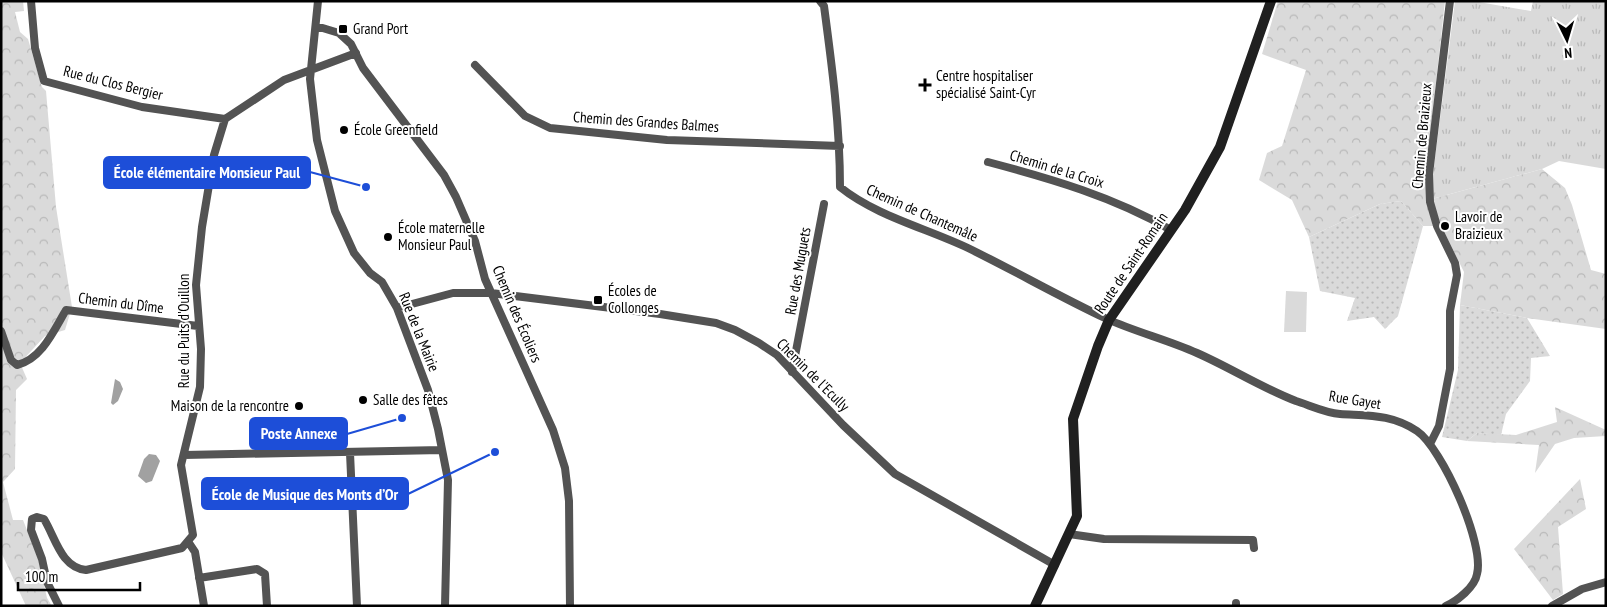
<svg xmlns="http://www.w3.org/2000/svg" width="1607" height="607" font-family="'PT Sans Narrow',sans-serif">
<style>
.grass{fill:url(#grass-tufts)}
.forest{fill:url(#forest-crowns)}
.garden{fill:url(#garden-dots)}
.pitch{fill:#dadada}
.water{fill:#a1a1a1}
.lines{fill:none;stroke-linecap:round;stroke-linejoin:round}
.street{stroke:#535353;stroke-width:8}
.secondary{stroke:#202020;stroke-width:10}
.poi-dot{fill:#000;stroke:#fff;stroke-width:2}
.labels{text-anchor:middle;stroke-width:4;stroke-linejoin:round;paint-order:stroke}
.poi-label{font-size:15px;fill:#000;stroke:#fff;text-anchor:start}
.street-label{font-size:15px;fill:#000;stroke:#fff}
.leader{fill:none;stroke:#1d4ed8;stroke-width:2}
.callout-dot{fill:#1d4ed8;stroke:#fff;stroke-width:2}
.callout{fill:#1d4ed8;stroke:#1d4ed8;stroke-width:2}
.callout-label{font-size:16px;text-anchor:middle;font-weight:bold;fill:#fff}
</style>
<defs>
<pattern id="grass-tufts" width="24" height="20" patternUnits="userSpaceOnUse" patternTransform="scale(1.25)"><rect width="24" height="20" fill="#dadada"/><path d="M3 7l-1-3M5 7V3M7 7l1-3M15 17l-1-3M17 17v-4M19 17l1-3" fill="none" stroke="#b9b9b9"/></pattern>
<pattern id="forest-crowns" width="20" height="18" patternUnits="userSpaceOnUse" patternTransform="scale(1.25)"><rect width="20" height="18" fill="#dadada"/><path d="M2 6a3 3 0 1 1 6 0M12 15a3 3 0 1 1 6 0" fill="none" stroke="#b9b9b9"/></pattern>
<pattern id="garden-dots" width="8" height="8" patternUnits="userSpaceOnUse" patternTransform="scale(1.25)"><rect width="8" height="8" fill="#dadada"/><path d="M2 2h.1M6 6h.1" fill="none" stroke="#b9b9b9" stroke-width="1.8" stroke-linecap="round"/></pattern>
</defs>
<rect width="100%" height="100%" fill="#fff"/>
<!-- grass -->
<path class="grass" d="M1455,1H1473L1531,11L1533,1H1606V169L1559,161L1542,169L1432,199L1433,174Z"/>
<!-- forest -->
<path class="forest" d="M1,1H23L24,11L15,12L20,32L28,39L42,87L46,91L56,207L72,307L65,330L45,336L20,363L27,379L16,390L15,469L3,482L13,520H23L38,558L47,598L52,606H26L1,552Z
M1278,1H1445L1426,173L1433,226H1423L1401,201L1380,204L1309,237L1292,200L1259,180L1267,153L1282,146L1306,70L1262,54Z
M1542,169L1565,188L1572,205L1591,270L1606,274V329L1527,318L1460,305L1464,272L1441,226L1432,199Z
M1555,407L1606,430V436L1574,438L1555,444L1535,473L1539,445L1467,441L1477,433L1516,435L1557,422Z
M1580,479L1586,509L1558,527L1563,594L1553,600L1514,549Z"/>
<!-- garden -->
<path class="garden" d="M1401,201L1423,226L1398,316L1385,329L1374,317L1347,321L1355,298L1320,291L1309,237L1380,204Z
M1460,305L1527,318L1550,356L1531,358L1530,381L1506,414L1501,435L1477,433L1467,441L1442,437L1458,370Z"/>
<!-- pitch -->
<path class="pitch" d="M1286,291L1307,292L1306,332H1284Z"/>
<!-- water -->
<path class="water" d="M115,379L120,382L123,389L118,401L113,405L111,403Z
M149,454L156,455L160,461L152,481L146,483L138,476L144,459Z"/>
<g class="lines">
<!-- street -->
<path class="street" d="M31,1L35,48L44,81L142,107L225,119
M318,1L310,79L317,140L335,211L354,253L370,273L382,282L397,308L428,390L438,429L448,480L445,606
M820,1L824,6C832,66 840,126 840,187C876,216 926,228 968,248C1015,271 1060,297 1107,319C1136,332 1168,340 1197,353C1231,368 1262,388 1296,401C1309,405 1326,413 1340,414C1369,416 1391,414 1417,431C1442,448 1485,544 1477,574C1475,587 1457,601 1446,606
M316,26L339,33L351,44L363,68L444,175L456,197L475,241L485,279L553,430L565,468L569,501L570,606
M475,65L525,116L550,128L667,140L840,146
M225,119L284,80L356,53
M988,162C1052,179 1114,197 1171,230
M397,308L453,293H491L660,314L716,323L735,330L759,343L777,355L843,425L895,474L1055,565
M1,331L11,360L17,365C42,359 54,330 66,310L198,326
M792,372L824,204
M1430,444L1439,426L1450,369V311L1457,275L1455,263L1437,226L1430,202L1429,174L1450,1
M350,453L357,606
M184,455L442,450
M1069,534L1104,539L1253,540L1254,548
M189,543L195,552L204,606
M199,578L257,569L265,574L267,606
M59,606L47,582L42,559L31,530L32,519L37,517L44,519C56,539 61,567 86,570L182,548L193,535L181,465L200,387L201,349L196,285L202,227L214,155L225,119
M1236,606V603
M1552,606L1582,589L1606,582"/>
<!-- secondary -->
<path class="secondary" d="M1035,606L1077,516L1073,419L1098,346L1109,320L1185,210L1220,147L1271,1"/>
</g>
<!-- markers -->
<g class="poi-dot">
<rect x="338" y="24" width="10" height="10" rx="2.5"/>
<path d="M922.5 77.5h5v5h5v5h-5v5h-5v-5h-5v-5h5z"/>
<circle cx="344" cy="130" r="5"/>
<circle cx="1445" cy="226" r="5"/>
<circle cx="388" cy="237" r="5"/>
<rect x="593" y="295" width="10" height="10" rx="2.5"/>
<circle cx="363" cy="400" r="5"/>
<circle cx="299" cy="406" r="5"/>
</g>
<g class="labels">
<!-- poi labels -->
<g class="poi-label">
<text x="353" y="34">Grand Port</text>
<text x="936" y="81">Centre hospitaliser<tspan x="936" dy="17">spécialisé Saint-Cyr</tspan></text>
<text x="354" y="135">École Greenfield</text>
<text x="1455" y="222">Lavoir de<tspan x="1455" dy="17">Braizieux</tspan></text>
<text x="398" y="233">École maternelle<tspan x="398" dy="17">Monsieur Paul</tspan></text>
<text x="608" y="296">Écoles de<tspan x="608" dy="17">Collonges</tspan></text>
<text x="373" y="405">Salle des fêtes</text>
<text x="289" y="411" text-anchor="end">Maison de la rencontre</text>
</g>
<!-- street labels -->
<g class="street-label">
<text transform="translate(113 83) rotate(14)" y="5">Rue du Clos Bergier</text>
<text transform="translate(646 122) rotate(4)" y="5">Chemin des Grandes Balmes</text>
<text transform="translate(1422 136) rotate(-85)" y="5">Chemin de Braizieux</text>
<text transform="translate(1057 169) rotate(17)" y="5">Chemin de la Croix</text>
<text transform="translate(922 213) rotate(24)" y="5">Chemin de Chantemâle</text>
<text transform="translate(1131 263) rotate(-56)" y="5">Route de Saint-Romain</text>
<text transform="translate(798 271) rotate(-80)" y="5">Rue des Muguets</text>
<text transform="translate(121 303) rotate(7)" y="5">Chemin du Dîme</text>
<text transform="translate(517 314) rotate(67)" y="5">Chemin des Écoliers</text>
<text transform="translate(184 331) rotate(-90)" y="5">Rue du Puits d'Ouillon</text>
<text transform="translate(419 332) rotate(68)" y="5">Rue de la Mairie</text>
<text transform="translate(813 375) rotate(45)" y="5">Chemin de l'Ecully</text>
<text transform="translate(1355 400) rotate(9)" y="5">Rue Gayet</text>
</g>
</g>
<!-- callouts -->
<path class="leader" d="M366 187L310 172M402 418L347 434M495 452L408 494"/>
<g class="callout-dot">
<circle cx="366" cy="187" r="5"/>
<circle cx="402" cy="418" r="5"/>
<circle cx="495" cy="452" r="5"/>
</g>
<g class="callout">
<rect x="104" y="157" width="206" height="31" rx="5"/>
<rect x="250" y="418" width="97" height="31" rx="5"/>
<rect x="202" y="478" width="206" height="31" rx="5"/>
</g>
<g class="callout-label">
<text x="207" y="178">École élémentaire Monsieur Paul</text>
<text x="299" y="439">Poste Annexe</text>
<text x="305" y="500">École de Musique des Monts d’Or</text>
</g>
<!-- border -->
<rect width="1607" height="607" fill="none" stroke="#000000" stroke-width="5"/>
<!-- north arrow -->
<g transform="translate(1567 40) rotate(175)" stroke="#ffffff" stroke-width="4" paint-order="stroke">
<path d="M0-4L9 19L0 12L-9 19Z" fill="#000000"/>
<text y="-8" font-size="14" font-weight="bold" text-anchor="middle" fill="#000000">N</text>
</g>
<!-- scale -->
<path d="M18 582v8h122v-8" fill="none" stroke="#000000" stroke-width="2.5"/>
<text x="25" y="582" font-size="15" fill="#000000" stroke="#ffffff" stroke-width="4" paint-order="stroke">100 m</text>
</svg>
